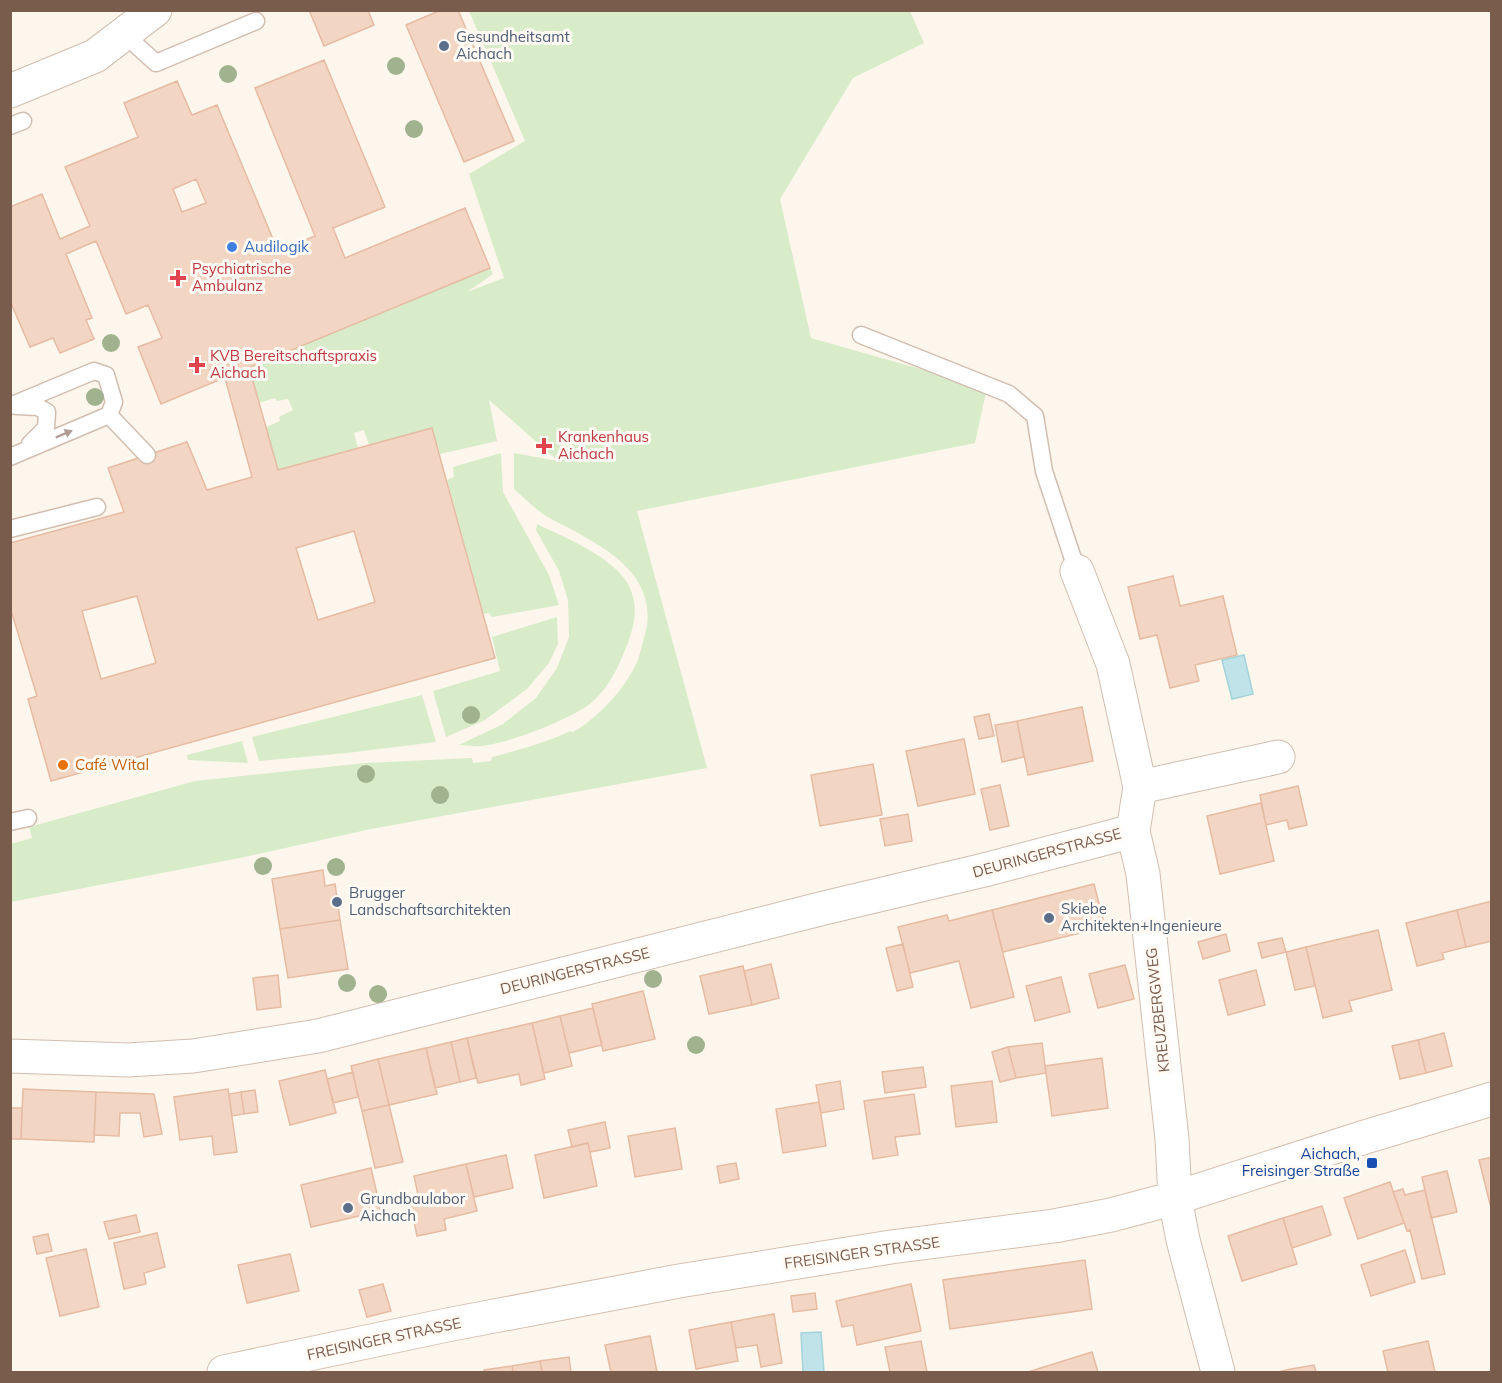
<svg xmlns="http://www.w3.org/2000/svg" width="1502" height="1383" font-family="Mulish,sans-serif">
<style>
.green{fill:#d8ecc9}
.water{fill:#bfe3e8;stroke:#a5d3da;stroke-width:1.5}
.building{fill:#f3d5c3;stroke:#e6bba3;stroke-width:1.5;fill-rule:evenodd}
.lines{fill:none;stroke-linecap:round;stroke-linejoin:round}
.service-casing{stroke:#d1beb0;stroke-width:19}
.minor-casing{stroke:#d1beb0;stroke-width:35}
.secondary-casing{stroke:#d6c0b0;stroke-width:35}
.service{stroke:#fff;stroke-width:16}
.minor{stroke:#fff;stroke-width:33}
.secondary{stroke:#fff;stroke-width:33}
.tree{fill:#a0b28e}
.oneway{fill:#af9d94}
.service-dot{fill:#5c6f8a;stroke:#fffaf3;stroke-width:2}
.shop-dot{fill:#3f7fe0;stroke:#fffaf3;stroke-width:2}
.health-dot{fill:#e0444e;stroke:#fffaf3;stroke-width:2}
.food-dot{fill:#e8710a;stroke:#fffaf3;stroke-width:2}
.transit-dot{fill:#1a4fb4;stroke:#fffaf3;stroke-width:2}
.labels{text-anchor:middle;stroke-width:6;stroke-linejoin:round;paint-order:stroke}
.service-label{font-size:15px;fill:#4e5e75;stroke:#fffaf3;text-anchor:start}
.shop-label{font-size:15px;fill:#366cbe;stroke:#fffaf3;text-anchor:start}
.health-label{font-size:15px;fill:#be3a42;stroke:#fffaf3;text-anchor:start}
.food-label{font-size:15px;fill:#c56008;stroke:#fffaf3;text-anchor:start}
.street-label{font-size:15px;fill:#7a5c4d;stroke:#fffaf3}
.transit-label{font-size:15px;fill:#164399;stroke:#fffaf3;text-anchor:end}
</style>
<rect width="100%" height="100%" fill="#fdf6ec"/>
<!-- green -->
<path class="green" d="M469,11H910L924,43L853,78L780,199L811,338L987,388L975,443L637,511L707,768L371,829L240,858L11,902L10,844L32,838L29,827L195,781L365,763L472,758L473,763L491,761L492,757C519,750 545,743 570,731L573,732C598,719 633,681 640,653C642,645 645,635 647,626C655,565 589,540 546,516C535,509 524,498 514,489V453L558,461L489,400L497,441L440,454L432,428L369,445L364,430L354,433L358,448L278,470L266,427L280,421L279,417L293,410L288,399L277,401L275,398L259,403L249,367L490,268L493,274L467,292L504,278L469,174L525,141Z
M501,453L503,492L549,575L559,605L492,617L489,613L483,614L447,480L454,477L453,467Z
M537,524C564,537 613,557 628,584C639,605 635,624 627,645C619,666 609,688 591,703C569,720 510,743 481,746C474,747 466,745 459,745L503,724L536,698L557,668L569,637L568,600L559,571L536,530Z
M557,617L558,644L549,663L527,689L485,720L446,737L433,691L500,671L492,637Z
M422,695L436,742L347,753L259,761L252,737Z
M242,741L248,763L188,760L187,755Z"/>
<!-- water -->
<path class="water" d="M1244,655L1253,694L1232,699L1222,660Z
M821,1332L824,1372H803L801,1333Z"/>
<!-- building -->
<path class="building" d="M309,10H368L374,25L324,46Z
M441,10H458L514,141L464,162L406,25Z
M324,60L385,207L333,228L345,258L465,208L490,268L161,404L138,347L162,338L148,305L126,314L96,241L66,254L92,318L86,320L94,339L60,353L53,338L30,347L10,301V207L42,194L60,239L90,226L65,167L138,137L124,103L177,81L192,115L217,105L278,251L315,236L255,88ZM196,179L206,203L182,212L173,189Z
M249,367L278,470L432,428L495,658L51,781L28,699L37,696L10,607V543L124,512L108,468L187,442L207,490L252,477L225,378ZM354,531L375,602L318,620L296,548ZM137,596L156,663L101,679L82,611Z
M1173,576L1180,606L1223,596L1237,655L1195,665L1199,681L1170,688L1157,635L1140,639L1128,587Z
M1082,707L1093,761L1028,775L1017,721Z
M989,714L994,736L979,739L974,717Z
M1017,721L1024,757L1002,762L995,725Z
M964,739L975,794L918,806L906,751Z
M873,764L882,815L820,826L811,775Z
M1000,785L1009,826L990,830L981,789Z
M1298,786L1307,825L1289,829L1287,820L1266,825L1260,795Z
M1261,803L1274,861L1220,874L1207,816Z
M908,814L912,841L885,846L880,819Z
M323,870L325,886L335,884L340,920L280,929L272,879Z
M1094,884L1105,927L1003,952L992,910Z
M1492,901V941L1466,947L1457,910Z
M992,910L1014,997L971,1008L959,961L910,973L898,927L947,915L949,921Z
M1457,910L1466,947L1442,953L1444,959L1417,966L1406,923Z
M340,920L348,969L288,978L280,929Z
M1378,930L1392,990L1349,1001L1352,1011L1323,1018L1306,947Z
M1226,934L1230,951L1203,959L1198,942Z
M1282,938L1286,952L1262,958L1258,943Z
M903,944L913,987L897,991L886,948Z
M1306,947L1315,986L1295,990L1286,952Z
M771,964L779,998L752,1005L744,971Z
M1125,965L1134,999L1098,1008L1089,974Z
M743,966L752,1005L709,1014L700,976Z
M1256,970L1265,1005L1228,1015L1219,980Z
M278,975L281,1007L257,1010L253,978Z
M1061,977L1070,1012L1035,1021L1026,986Z
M643,991L655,1039L603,1051L592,1004Z
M593,1008L602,1045L569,1053L560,1016Z
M560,1016L572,1066L544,1073L532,1023Z
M532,1023L545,1079L521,1085L519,1074L478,1083L467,1038Z
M1444,1033L1452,1066L1426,1073L1418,1040Z
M467,1038L476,1078L460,1082L451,1042Z
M1418,1040L1426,1073L1400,1079L1392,1046Z
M451,1042L460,1082L435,1088L426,1048Z
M1042,1043L1046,1073L1016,1078L1008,1047Z
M1008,1047L1016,1078L1000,1082L992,1052Z
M426,1048L437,1094L389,1105L378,1059Z
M1102,1058L1108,1108L1052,1116L1045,1066Z
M378,1059L389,1105L362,1111L351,1066Z
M923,1067L926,1087L885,1093L882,1072Z
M325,1070L336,1113L290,1125L279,1081Z
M353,1072L358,1097L333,1103L327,1079Z
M840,1081L844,1109L821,1113L816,1085Z
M992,1081L997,1122L956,1127L951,1086Z
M23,1089L96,1092L94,1142L21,1139Z
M228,1089L237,1152L214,1155L212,1136L180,1140L174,1097Z
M255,1090L258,1112L244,1114L241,1092Z
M96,1092L154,1094L162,1134L144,1137L140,1113H120L119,1136L94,1135Z
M241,1092L244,1114L232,1116L229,1094Z
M914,1094L920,1134L895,1137L898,1155L873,1159L864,1101Z
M819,1102L826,1146L783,1153L776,1109Z
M389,1105L403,1162L375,1168L362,1111Z
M10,1108H22L21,1139H10Z
M605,1122L610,1148L590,1152L588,1143L572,1147L568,1130Z
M675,1128L682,1169L635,1177L628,1136Z
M588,1143L597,1186L544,1198L535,1155Z
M506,1155L513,1188L474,1197L466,1164Z
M1492,1157V1212L1479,1160Z
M736,1163L739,1179L720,1183L717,1166Z
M466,1164L477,1211L444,1219L446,1230L417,1236L411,1206L420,1204L414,1176Z
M371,1168L381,1211L311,1227L301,1185Z
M1447,1171L1457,1212L1431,1218L1422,1177Z
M1390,1182L1404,1223L1358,1239L1344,1198Z
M1403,1189L1405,1195L1425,1190L1445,1274L1422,1279L1410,1230L1407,1231L1393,1192Z
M1322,1206L1331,1235L1292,1248L1283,1218Z
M136,1215L140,1232L109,1239L104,1222Z
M1283,1218L1297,1264L1242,1281L1228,1236Z
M157,1233L165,1267L144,1273L146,1284L124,1289L114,1243Z
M48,1234L52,1251L37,1254L33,1237Z
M86,1249L99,1307L60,1316L46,1258Z
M1405,1250L1415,1282L1371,1296L1361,1265Z
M290,1254L299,1291L247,1303L238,1265Z
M1085,1260L1092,1309L950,1329L943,1280Z
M383,1284L391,1311L367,1317L359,1290Z
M911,1284L921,1331L857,1345L853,1325L842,1327L836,1301Z
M815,1293L817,1309L793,1312L791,1296Z
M774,1314L782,1363L761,1367L757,1345L736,1348L731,1322Z
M731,1322L738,1361L696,1369L689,1330Z
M650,1336L657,1372H611L605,1345Z
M921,1341L927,1372H890L885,1347Z
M1428,1341L1435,1372H1388L1383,1351Z
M1092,1352L1098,1372H1028Z
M569,1357L571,1372H542L540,1361Z
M540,1361L542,1372H513L512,1366Z
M1314,1365L1316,1372H1278L1291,1369Z
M512,1366L513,1372H484V1370Z"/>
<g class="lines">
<!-- service casing -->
<g class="service-casing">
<path id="service" d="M124,34L156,63L256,21
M10,126L23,121
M861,335L1009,394L1035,416L1044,471L1077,571
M10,406L94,371L106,375L114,402L109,415L10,457
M17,406L38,407L47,412L46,428L30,444
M109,415L147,455
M10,529L97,507
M10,822L28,818"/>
</g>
<!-- minor casing -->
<g class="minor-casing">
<path id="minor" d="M10,91L95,56L155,10
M1077,571L1113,664L1140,787L1133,831L1143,874L1172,1139L1175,1198L1183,1240L1218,1372
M1140,787L1278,757
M10,1056L128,1060L193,1056L318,1036L824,908L984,870L1133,831"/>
</g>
<!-- secondary casing -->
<g class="secondary-casing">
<path id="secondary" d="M224,1372L447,1325L679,1281L891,1247L1054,1226L1111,1215L1175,1198L1365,1137L1492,1099"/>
</g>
<!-- service -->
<use href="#service" class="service"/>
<!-- minor -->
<use href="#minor" class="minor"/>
<!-- secondary -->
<use href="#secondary" class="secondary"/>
</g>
<!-- trees -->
<g class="tree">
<circle cx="396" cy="66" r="9"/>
<circle cx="228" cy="74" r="9"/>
<circle cx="414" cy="129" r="9"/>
<circle cx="111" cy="343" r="9"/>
<circle cx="95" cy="397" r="9"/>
<circle cx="471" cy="715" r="9"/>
<circle cx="366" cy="774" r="9"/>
<circle cx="440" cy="795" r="9"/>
<circle cx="263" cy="866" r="9"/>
<circle cx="336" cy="867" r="9"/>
<circle cx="653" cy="979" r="9"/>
<circle cx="347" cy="983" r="9"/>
<circle cx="378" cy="994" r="9"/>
<circle cx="696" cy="1045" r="9"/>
</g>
<!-- one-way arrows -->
<defs><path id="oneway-solid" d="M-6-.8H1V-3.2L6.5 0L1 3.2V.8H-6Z" transform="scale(1.5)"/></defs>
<use class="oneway" href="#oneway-solid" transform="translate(64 434) rotate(-23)"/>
<!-- markers -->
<g class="service-dot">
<circle cx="444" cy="46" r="6"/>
<circle cx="337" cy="902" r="6"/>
<circle cx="1049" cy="918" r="6"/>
<circle cx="348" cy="1208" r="6"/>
</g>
<circle class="shop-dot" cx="232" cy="247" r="6"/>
<g class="health-dot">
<path d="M175 269h6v6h6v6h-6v6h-6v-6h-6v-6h6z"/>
<path d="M194 356h6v6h6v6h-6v6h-6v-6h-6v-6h6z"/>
<path d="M541 437h6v6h6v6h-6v6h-6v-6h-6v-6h6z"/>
</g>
<circle class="food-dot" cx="63" cy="765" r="6"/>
<rect class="transit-dot" x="1366" y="1157" width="12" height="12" rx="3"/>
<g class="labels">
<!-- service labels -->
<g class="service-label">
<text x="456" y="42">Gesundheitsamt<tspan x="456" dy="17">Aichach</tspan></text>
<text x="349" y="898">Brugger<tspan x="349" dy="17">Landschaftsarchitekten</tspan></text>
<text x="1061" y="914">Skiebe<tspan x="1061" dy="17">Architekten+Ingenieure</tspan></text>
<text x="360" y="1204">Grundbaulabor<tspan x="360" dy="17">Aichach</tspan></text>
</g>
<!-- shop labels -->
<g class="shop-label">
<text x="244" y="252">Audilogik</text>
</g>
<!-- health labels -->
<g class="health-label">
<text x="192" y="274">Psychiatrische<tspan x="192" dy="17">Ambulanz</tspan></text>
<text x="210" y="361">KVB Bereitschaftspraxis<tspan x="210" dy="17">Aichach</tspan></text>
<text x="558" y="442">Krankenhaus<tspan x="558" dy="17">Aichach</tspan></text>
</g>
<!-- food labels -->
<g class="food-label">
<text x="75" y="770">Café Wital</text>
</g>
<!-- street labels -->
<g class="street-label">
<text transform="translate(1047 853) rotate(-15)" y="5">DEURINGERSTRASSE</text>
<text transform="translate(575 971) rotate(-14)" y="5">DEURINGERSTRASSE</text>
<text transform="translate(1158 1010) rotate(-96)" y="5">KREUZBERGWEG</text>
<text transform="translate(862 1253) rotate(-8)" y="5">FREISINGER STRASSE</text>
<text transform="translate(384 1339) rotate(-12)" y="5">FREISINGER STRASSE</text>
</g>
<!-- transit labels -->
<g class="transit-label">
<text x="1360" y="1159">Aichach,<tspan x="1360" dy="17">Freisinger Straße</tspan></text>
</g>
</g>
<!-- border -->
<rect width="1502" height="1383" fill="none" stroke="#7a5c4d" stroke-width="24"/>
</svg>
